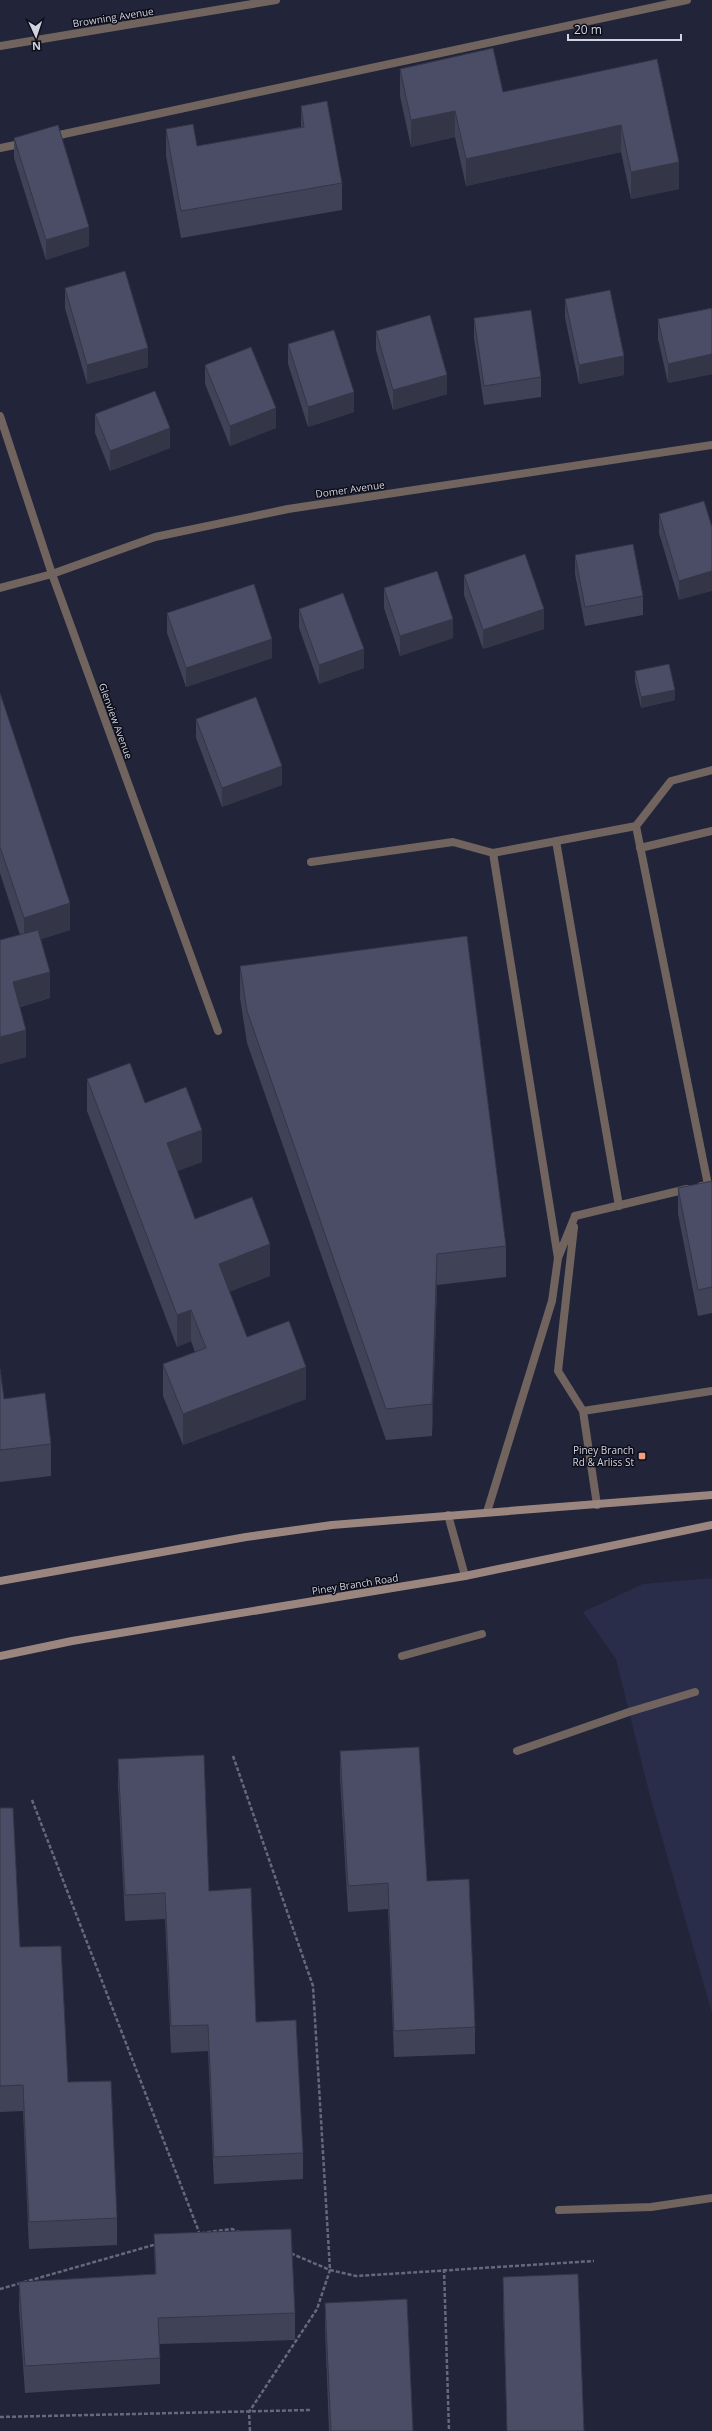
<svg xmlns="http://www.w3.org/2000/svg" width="712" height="2431" font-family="'Open Sans',sans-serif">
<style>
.built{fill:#2a2d49}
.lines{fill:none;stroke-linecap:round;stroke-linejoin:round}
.path{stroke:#66687b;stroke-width:2.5;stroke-dasharray:4 2;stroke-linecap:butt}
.service{stroke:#71645f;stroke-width:8}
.minor{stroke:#71645f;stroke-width:8}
.tertiary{stroke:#71645f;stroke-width:8}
.secondary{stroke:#9b867f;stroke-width:8}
.wall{fill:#404257}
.shaded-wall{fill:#343647}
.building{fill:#4a4d65;stroke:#343647}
.poi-dot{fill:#f3a082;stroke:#0d0e18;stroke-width:1.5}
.labels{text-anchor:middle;stroke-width:3;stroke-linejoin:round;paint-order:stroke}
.street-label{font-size:10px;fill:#d1d3e2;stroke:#0d0e18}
.poi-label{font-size:10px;fill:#d1d3e2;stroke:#0d0e18;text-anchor:end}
</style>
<rect width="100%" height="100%" fill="#22243a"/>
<!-- built -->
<path class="built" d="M712,1578V2013L649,1792L616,1659L583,1612L643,1584Z"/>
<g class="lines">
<!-- path -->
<path class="path" d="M233,1756L313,1986L330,2270L356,2276L594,2261
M32,1800L199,2232
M195,2234L232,2229L239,2232
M444,2269L449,2431
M0,2289L157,2244
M0,2417L310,2410
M250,2431L249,2412L317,2309L330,2270L290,2253"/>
<!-- service -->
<path class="service" d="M50,137L687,0
M0,148L25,143
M636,826L708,1185L701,1186
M556,841L619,1206
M640,848L712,831
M493,853L558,1258
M311,862L453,842L493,853L636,826L671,781L712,770
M575,1216L687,1189
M574,1227L558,1371L583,1411L597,1505
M583,1411L712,1391
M487,1512L552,1301L558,1258L575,1216
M402,1656L482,1634
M517,1751L629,1712L695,1692
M559,2210L651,2207L712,2198"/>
<!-- minor -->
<path class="minor" d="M0,46L276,0
M0,416L52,574L218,1031
M0,588L52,574L155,537L288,509L712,445"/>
<!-- tertiary -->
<path class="tertiary" d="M448,1515L465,1576"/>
<!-- secondary -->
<path class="secondary" d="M0,1581L246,1537L332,1525L712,1495
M0,1656L72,1641L465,1576L712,1525"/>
</g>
<!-- wall -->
<path class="wall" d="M657,59L679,189L631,199L621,152L466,186L455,137L411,147L400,96V69L503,92Z
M301,106L342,183V210L181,238L166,156V129L197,146L301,127Z
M14,138L89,246L46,260L14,158Z
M65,288L148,367L87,384L65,308Z
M565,299L624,375L579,384L565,318Z
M712,308V374L668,383L658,339V319Z
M474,318L541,377V397L484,405L474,338Z
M376,331L447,394L393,410L376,350Z
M288,344L354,412L308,427L288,364Z
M205,365L276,428L230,446L205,384Z
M95,414L170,448L110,471L95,433Z
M704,501L679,600L659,533V514Z
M575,555L643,596V615L585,626L575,574Z
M464,575L544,629L483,649L464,595Z
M384,588L453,638L400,656L384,608Z
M299,609L364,668L319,684L299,628Z
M167,613L272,658L186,687L167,633Z
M635,671L675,700L641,708L635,682Z
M0,693L70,930L41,939L50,998L20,1007L26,1057L0,1064V940L20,935L0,873Z
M196,719L282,785L222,807L196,738Z
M240,966L506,1246V1277L437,1285L432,1436L386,1440L247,1043L240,998Z
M87,1079L145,1103L202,1162L177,1171L195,1219L270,1276L229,1291L247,1337L306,1399L183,1445L163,1396V1364L195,1352L191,1341L177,1347L87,1111Z
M712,1181V1313L698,1316L678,1214V1188Z
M0,1369L4,1399L51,1444V1476L0,1482Z
M340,1751L427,1881L475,2027V2054L394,2057L388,1909L348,1912L340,1778Z
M118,1759L209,1891L303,2153V2179L214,2184L208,2051L171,2053L165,1919L125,1921L118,1786Z
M0,1808L20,1947L68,2082L117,2218V2245L29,2249L23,2111L0,2112Z
M154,2234L295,2313V2340L159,2344L160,2358V2384L25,2393L19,2309V2282L155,2275Z
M503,2277L584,2431H507L503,2304Z
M325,2303L413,2431H329L325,2329Z"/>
<!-- shaded-wall -->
<path class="shaded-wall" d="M455,111V137L411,147V120Z
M621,125V152L466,186V159Z
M679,162V189L631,199V172Z
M89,227V246L46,260V240Z
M148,348V367L87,384V365Z
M712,354V374L668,383V364Z
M624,356V375L579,384V365Z
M447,375V394L393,410V390Z
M354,392V412L308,427V407Z
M276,408V428L230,446V426Z
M170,428V448L110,471V451Z
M712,571V591L679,600V581Z
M544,609V629L483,649V630Z
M453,619V638L400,656V636Z
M272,639V658L186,687V668Z
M364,649V668L319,684V665Z
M675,690V700L641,708V697Z
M282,766V785L222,807V788Z
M70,903V930L24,945V918Z
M50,972V998L13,1008V982Z
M26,1030V1057L0,1064V1037Z
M202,1130V1162L167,1175V1143Z
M270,1244V1276L219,1296V1264Z
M437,1254V1285L432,1436V1404Z
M191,1310V1341L177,1347V1315Z
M306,1367V1399L183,1445V1414Z"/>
<!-- building -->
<path class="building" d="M493,48L503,92L657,59L679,162L631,172L621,125L466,159L455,111L411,120L400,69Z
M327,101L342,183L181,211L166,129L193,124L197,146L304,127L301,106Z
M58,125L89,227L46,240L14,138Z
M125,271L148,348L87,365L65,288Z
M610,290L624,356L579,365L565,299Z
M712,308V354L668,364L658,319Z
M531,310L541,377L484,386L474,318Z
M430,315L447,375L393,390L376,331Z
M334,330L354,392L308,407L288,344Z
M251,347L276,408L230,426L205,365Z
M155,391L170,428L110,451L95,414Z
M704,501L712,527V571L679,581L659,514Z
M633,544L643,596L585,607L575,555Z
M525,554L544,609L483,630L464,575Z
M437,571L453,619L400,636L384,588Z
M254,584L272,639L186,668L167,613Z
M343,593L364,649L319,665L299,609Z
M669,664L675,690L641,697L635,671Z
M0,693L70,903L24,918L0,847Z
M256,697L282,766L222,788L196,719Z
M38,930L50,972L13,982L26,1030L0,1037V940Z
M467,936L506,1246L437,1254L432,1404L386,1409L247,1011L240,966Z
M130,1063L145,1103L186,1087L202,1130L167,1143L195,1219L252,1197L270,1244L219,1264L247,1337L289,1321L306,1367L183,1414L163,1364L206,1348L191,1310L177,1315L87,1079Z
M712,1181V1287L698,1290L678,1188Z
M0,1369L4,1399L45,1393L51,1444L0,1450Z
M419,1747L427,1881L469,1879L475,2027L394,2031L388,1883L348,1886L340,1751Z
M204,1755L209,1891L251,1888L256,2022L296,2020L303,2153L214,2157L208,2025L171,2026L165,1893L125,1895L118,1759Z
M0,1808H13L20,1947L61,1946L68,2082L111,2081L117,2218L29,2222L23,2085L0,2086Z
M291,2229L295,2313L158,2318L160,2358L25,2366L19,2282L156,2274L154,2234Z
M578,2274L584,2431H507L503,2277Z
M407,2299L413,2431H331L325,2303Z"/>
<!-- markers -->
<rect class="poi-dot" x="638" y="1452" width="8" height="8" rx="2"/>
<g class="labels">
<!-- street labels -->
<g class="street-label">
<text transform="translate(113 17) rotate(-9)" y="4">Browning Avenue</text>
<text transform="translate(350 489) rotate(-8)" y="4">Domer Avenue</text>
<text transform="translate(116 721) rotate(70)" y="4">Glenview Avenue</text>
<text transform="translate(355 1584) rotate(-9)" y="4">Piney Branch Road</text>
</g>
<!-- poi labels -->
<g class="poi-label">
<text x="634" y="1454">Piney Branch<tspan x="634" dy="12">Rd &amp; Arliss St</tspan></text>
</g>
</g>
<!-- north arrow -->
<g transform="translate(36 36) rotate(177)" stroke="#0d0e18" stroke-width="3" paint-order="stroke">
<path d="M0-3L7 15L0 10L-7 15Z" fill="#d1d3e2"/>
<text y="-6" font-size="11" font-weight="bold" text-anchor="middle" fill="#d1d3e2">N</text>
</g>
<!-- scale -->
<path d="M568 34v6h113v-6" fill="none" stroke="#d1d3e2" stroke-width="2"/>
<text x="574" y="34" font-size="12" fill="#d1d3e2" stroke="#0d0e18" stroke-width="3" paint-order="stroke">20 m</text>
</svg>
